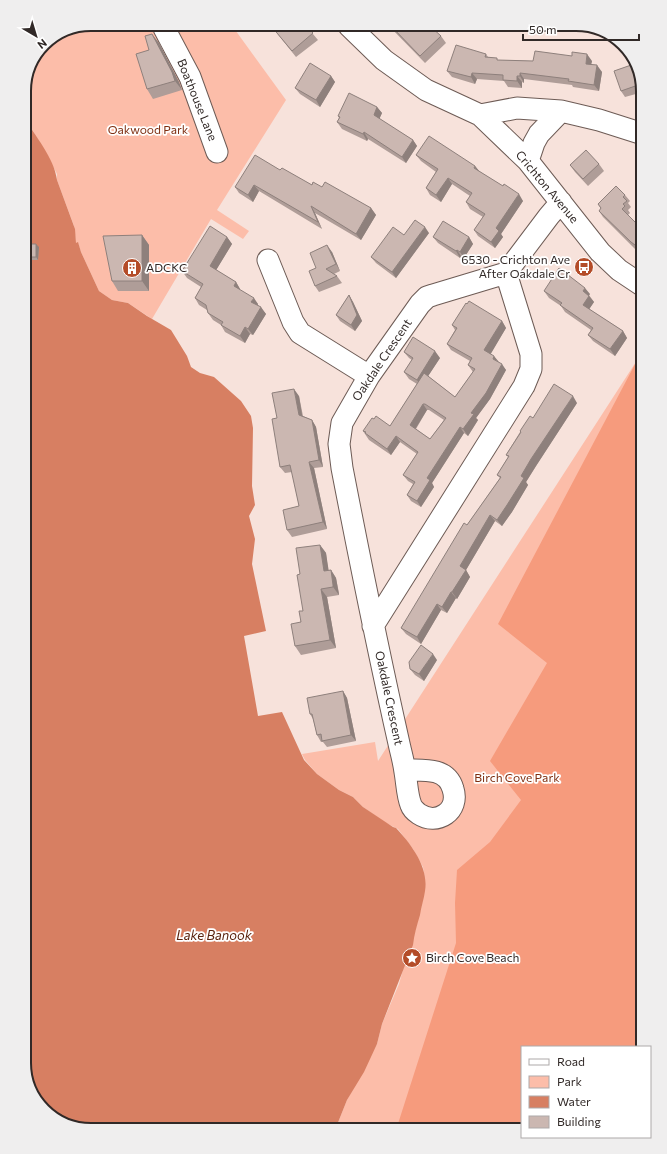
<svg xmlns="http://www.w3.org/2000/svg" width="667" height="1154" font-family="Commissioner,sans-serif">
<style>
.green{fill:#fcbda9}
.forest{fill:#f69b7d}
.water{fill:#d77f62}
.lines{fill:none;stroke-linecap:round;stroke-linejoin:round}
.minor-casing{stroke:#6d5b55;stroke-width:23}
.minor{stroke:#fff;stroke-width:21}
.wall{fill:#af9d98;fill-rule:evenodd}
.shaded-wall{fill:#8e807c}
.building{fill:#cbb7b1;stroke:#8e807c;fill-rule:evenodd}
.labels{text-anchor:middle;stroke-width:3.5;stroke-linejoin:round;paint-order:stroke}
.street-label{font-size:12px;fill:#312927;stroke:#fff}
.park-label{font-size:12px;fill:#7e2e10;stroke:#fff}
.poi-label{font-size:12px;fill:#312927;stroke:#fff;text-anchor:start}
.water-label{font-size:13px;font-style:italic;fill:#5a220e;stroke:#fff}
.rim{fill:none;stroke:#312927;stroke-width:2}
</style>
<rect width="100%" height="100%" fill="#f7e2db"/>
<!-- green -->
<path class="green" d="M233,27L286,100L217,210L249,231L243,239L211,219L152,319L128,303L112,300L99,291L81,252L78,243H76L74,226L57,180V174L45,151L24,116V87L44,44L66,29Z
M643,351V1047H522V1130H335L347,1100L377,1044L382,1024L399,984L404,966L409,955L423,899L425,880L423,867L413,849L398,829L384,822L363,807L353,797L339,790L317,774L305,760L302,754L375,742L378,761Z"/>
<!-- forest -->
<path class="forest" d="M643,349V1047H522V1130H396L456,943L455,903L457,870L490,842L521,800L490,761L547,663L498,624Z"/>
<!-- water -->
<path class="water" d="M24,116C35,137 54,157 57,180L75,229L76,243L78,242L81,252L99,291L112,300L128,303L147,316L171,330L187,356L191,367L200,373L214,377L241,401L251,416L253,428L252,486L255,505L249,516L255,539L252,564L266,631L244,636L258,716L282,712L304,760L317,774L339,790L353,797L363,807L393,827L396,828C411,844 429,867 425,891C424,899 421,907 420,915C417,925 414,935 413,945L382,1024L377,1044L364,1072L347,1100L335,1130H87L54,1119L31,1092L24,1062Z"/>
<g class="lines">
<!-- minor casing -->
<g class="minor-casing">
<path id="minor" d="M349,26L384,60L426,90L480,115L528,161L600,252L619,270L643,286
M164,28L190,77L217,152
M480,115L517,108L561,111L599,120L643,134
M528,161L534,143L539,134L561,111
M268,260L293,322L300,333L369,376
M373,626L524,386L531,369V354L506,273
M405,770C423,770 447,767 453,789C460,811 437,826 419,814C416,812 412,808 411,805C407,795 407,783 405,772C404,764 402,756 400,748C379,655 360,561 342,468L339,444L342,423L369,376L420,304L427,297L433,295L506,273L549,216L561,202"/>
</g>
<!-- minor -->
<use href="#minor" class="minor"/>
</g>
<!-- wall -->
<path class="wall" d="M389,26H422L441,36L446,43L425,63Z
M272,27H307L318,40L296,57Z
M159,43L179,82L182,90L153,99L147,89L149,50Z
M486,54L488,57L498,60L533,61H592L591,64L602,72L599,91L573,87L572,85L524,79V83L522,82V88L508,87L504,81L477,79L475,84L452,77L447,71Z
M637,63L643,92L625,97L621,91Z
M331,76L335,82L320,107L300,94L295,88Z
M377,107L382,113L379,119L413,140L417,146L406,163L368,139L367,141L342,129L337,122L339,118L338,116Z
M416,155L475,166L479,171L523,201L501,234L503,237L495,248L478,236L474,230L483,217L470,209L466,202L470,196L452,184L441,202L430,195L426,188L436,172L421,161Z
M599,164L604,171L588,186L575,172L570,165Z
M280,170L312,185L322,187L371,208L376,215L361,240L315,213L322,229L259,191L253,202L239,193L235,187Z
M625,195L630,201L628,203L631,207L628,210L630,213L628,215L643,230V254L635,249L603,217L599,211L601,209L598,204Z
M429,233L396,278L376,263L371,257L404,235Z
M142,235L149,245V291H118L112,281Z
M227,237L232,244L216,270L236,282L240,289V290L258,304V305L266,314L253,335L250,334L245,343L225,332L221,325L213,320L208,313L207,310L199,305L195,298L201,287L187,278L182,271Z
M433,237H469L473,244L464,258L461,256L460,258L438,243Z
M24,244L39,247L38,260H24Z
M332,252L340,271L334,274L337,276L342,283L319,292L315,286L316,268Z
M544,291L590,294L589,295L594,302L589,309L623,331L627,338L615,356L593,341L588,335L591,330L565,312L561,306L549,298Z
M349,295L353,302L362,321L355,331L340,321L336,315Z
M502,321L506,328L490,354L506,370L490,399L476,418L478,420L468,436L464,433L432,483L434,487L421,507L411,501L407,495L413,484L408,481L403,475L417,454L400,442L391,455L369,440L363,431L374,419L390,426L417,384L409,379L404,372L412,360L409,358L404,352L440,358L428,376L455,397L473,372L468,365L470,361L451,350L447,344L455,330L452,325ZM427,410H429L444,420L430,439L416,429Z
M299,396L303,416L312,420L316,427L323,467L314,468L327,529L292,537L287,530L299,506L292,472L285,473L280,467L277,418Z
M577,403L536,466L526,482L528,485L512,512L502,526L495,521L466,570L470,577L457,599L456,598L447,613L441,610L421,644L406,634L401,628L467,525L500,478L497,475L508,457L506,455L520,432V431L533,418Z
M320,545L326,553L328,570H331L336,578L339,593V595L327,597L336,648L301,655L295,646L303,611L300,574Z
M437,660L424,681L415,675L410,669Z
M343,691L347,698L356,741L327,747L323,742H321L317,735L313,719L310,714Z"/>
<!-- shaded-wall -->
<path class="shaded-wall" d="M152,34L159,43L179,82L182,90L175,81Z
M587,54L592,61L590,70L586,64Z
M597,65L602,72L599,91L594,85Z
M472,73L477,79L475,84L471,77Z
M520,73L524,79V83L520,76Z
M331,76L335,82L320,107L316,100Z
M517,76L522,82V88L517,81Z
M377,107L382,113L378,122L374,115Z
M364,132L368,139L367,141L363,134Z
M413,140L417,146L406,163L402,157Z
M475,166L480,172L474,168Z
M448,178L452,184L441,202L436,195Z
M254,185L259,191L253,202L248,195Z
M519,194L523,201L501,234L503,237L495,248L491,242L496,228Z
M311,206L315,213L322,229L318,222Z
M371,208L376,215L361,240L356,234Z
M425,227L429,233L396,278L392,272Z
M142,235L149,245V291L142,281Z
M227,237L232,244L215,272L210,266Z
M469,237L473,244L464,258L460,252Z
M36,244L39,247L38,260L36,257Z
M327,245L332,252L340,271L336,264Z
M457,250L461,256L460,258L456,251Z
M236,282L240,289L238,292L234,286Z
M585,288L590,294L587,298L583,291Z
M349,295L353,302L362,321L355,331L351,325Z
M589,296L594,302L588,311L583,305Z
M254,298L258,304L256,308L251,302Z
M261,307L266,314L253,335L248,329Z
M502,321L506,328L489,357L484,350Z
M245,327L250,334L245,343L240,336Z
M623,331L627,338L615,356L610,349Z
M435,351L440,358L421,387L417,380Z
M494,356L499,362L493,359Z
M502,364L506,370L490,399L476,418L478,420L468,436L463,429L471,413Z
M294,389L299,396L303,421L299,415Z
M573,396L577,403L536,466L526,482L528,485L512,512L502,526L497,520L521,476L531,459Z
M423,404L427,410L414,431L410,425Z
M312,420L316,427L323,467L319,460Z
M460,427L464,433L432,483L434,487L421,507L417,501L427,478Z
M396,436L400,442L391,455L387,449Z
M309,462L314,468L327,529L323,522Z
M490,515L495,521L466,570L470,577L457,599L452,592L460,566Z
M320,545L326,553L330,579L324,571Z
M331,570L336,578L339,595L333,587Z
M321,589L327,597L336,648L330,640Z
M451,592L456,598L447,613L442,607Z
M437,604L441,610L421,644L417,637Z
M433,654L437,660L424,681L419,674Z
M343,691L347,698L356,741L351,735Z"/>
<!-- building -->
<path class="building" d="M391,26H430L441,36L420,56Z
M272,27H307L313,33L292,51Z
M152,34L172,72L175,81L147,89L136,54L149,50L145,36Z
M456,45L486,54L485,57L497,58V60L533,61L535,51L572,56V52L587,54L586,64L597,65L594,85L568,81L569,79L520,73V76H517V81L503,80V75L472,73L471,77L447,71Z
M310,63L331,76L316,100L295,88Z
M637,63L641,84L621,91L614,71Z
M349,93L377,107L374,115L413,140L402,157L364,132L363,134L337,122L340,117L338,116Z
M429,136L475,166L474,168L503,186L504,184L519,194L496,228L499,231L491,242L474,230L485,214L466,202L472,193L448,178L436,195L426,188L438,169L416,155Z
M586,150L599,164L583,179L570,165Z
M255,155L280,170L282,168L312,185L313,182L322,187L325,182L371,208L356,234L311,206L318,222L254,185L248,195L235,187Z
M616,186L625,195L623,197L627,201L623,204L625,206L622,209L643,230V251L631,242L599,211L601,208L598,204Z
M415,220L425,227L392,272L371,257L393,227L404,235Z
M443,221L469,237L460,252L457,250L456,251L433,237Z
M210,226L227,237L210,266L236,282L234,286L254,298L251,302L261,307L248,329L245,327L240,336L221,325L223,322L208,313L206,305L195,298L203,284L182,271Z
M142,235V281H112L103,236Z
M24,244H36V257H24Z
M327,245L336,264L326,269L337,276L315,286L309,271L316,268L310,253Z
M559,268L585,288L583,291L589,296L583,305L623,331L610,349L588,335L593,328L560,305L562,303L544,291Z
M349,295L357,315L351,325L336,315Z
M469,301L502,321L484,350L494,356L493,359L502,364L486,393L471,413L474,414L463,429L460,427L427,478L430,480L417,501L407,495L415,482L403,475L418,452L396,436L387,449L365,433L366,432L363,431L372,418L374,419L376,416L390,426L424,373L455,397L475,369L468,365L472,358L447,344L457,328L452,325L466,303L467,304ZM423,404H425L446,418L430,439L410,425Z
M413,337L435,351L417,380L404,372L413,358L404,352Z
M554,384L573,396L531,459L521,476L524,478L507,505L497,520L490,515L460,566L466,570L452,592H451L442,607L437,604L417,637L401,628L464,523L467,525L501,477L497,475L509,456L506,455L521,432L520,431L530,416L533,418Z
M294,389L299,415L312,420L319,460L309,462L323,522L287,530L283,510L299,506L290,465L280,467L272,419L277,418L272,393Z
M320,545L324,571L331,570L333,585V587L321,589L330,640L295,646L291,624L301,622L299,611H303L297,575L300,574L296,548Z
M421,645L433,654L419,674L410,669L409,662Z
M343,691L351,735L322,741L321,734L317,735L312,714H310L307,698Z"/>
<!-- icons -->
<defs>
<g id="bus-disc" transform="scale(1)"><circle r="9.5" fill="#b44c28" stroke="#fff"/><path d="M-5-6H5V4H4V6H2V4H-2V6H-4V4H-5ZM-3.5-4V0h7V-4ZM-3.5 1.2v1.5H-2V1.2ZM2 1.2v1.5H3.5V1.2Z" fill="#fff"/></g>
<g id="building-disc" transform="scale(1)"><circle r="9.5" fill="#b44c28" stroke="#fff"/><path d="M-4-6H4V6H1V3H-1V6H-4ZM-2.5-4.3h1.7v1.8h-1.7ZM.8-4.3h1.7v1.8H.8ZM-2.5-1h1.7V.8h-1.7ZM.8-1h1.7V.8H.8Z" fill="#fff"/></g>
<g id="sight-disc" transform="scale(1)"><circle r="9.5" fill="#b44c28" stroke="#fff"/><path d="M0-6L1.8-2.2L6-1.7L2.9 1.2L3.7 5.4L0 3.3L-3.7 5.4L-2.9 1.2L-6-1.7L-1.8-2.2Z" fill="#fff"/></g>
</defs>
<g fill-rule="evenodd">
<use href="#bus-disc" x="584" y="267"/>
<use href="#building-disc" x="132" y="268"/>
<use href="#sight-disc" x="412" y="958"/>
</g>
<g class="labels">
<!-- street labels -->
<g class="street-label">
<text transform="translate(197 100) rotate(68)" y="4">Boathouse Lane</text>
<text transform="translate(547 187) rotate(50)" y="4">Crichton Avenue</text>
<text transform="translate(382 360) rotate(-56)" y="4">Oakdale Crescent</text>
<text transform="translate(389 698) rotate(78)" y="4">Oakdale Crescent</text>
</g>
<!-- park labels -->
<g class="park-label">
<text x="148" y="134">Oakwood Park</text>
<text x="517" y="782">Birch Cove Park</text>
</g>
<!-- poi labels -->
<g class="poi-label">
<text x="570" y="264" text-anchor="end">6530 - Crichton Ave<tspan x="570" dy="14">After Oakdale Cr</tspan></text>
<text x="146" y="272">ADCKC</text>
<text x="426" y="962">Birch Cove Beach</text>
</g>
<!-- water labels -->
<g class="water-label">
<text x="214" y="940">Lake Banook</text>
</g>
</g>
<!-- crop -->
<path d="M0 0H667V1154H0ZM91 31H576A60 60 0 0 1 636 91V1063A60 60 0 0 1 576 1123H91A60 60 0 0 1 31 1063V91A60 60 0 0 1 91 31Z" fill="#efeeee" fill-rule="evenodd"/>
<path class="rim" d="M91 31H576A60 60 0 0 1 636 91V1063A60 60 0 0 1 576 1123H91A60 60 0 0 1 31 1063V91A60 60 0 0 1 91 31Z"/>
<!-- legend -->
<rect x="521" y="1046" width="130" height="92" fill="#ffffff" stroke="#ada9a9"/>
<rect x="529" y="1059" width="20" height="6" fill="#ffffff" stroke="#ada9a9"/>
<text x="557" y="1066" font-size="12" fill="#312927">Road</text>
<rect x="529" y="1076" width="20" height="12" fill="#fcbda9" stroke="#ada9a9"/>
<text x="557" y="1086" font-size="12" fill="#312927">Park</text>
<rect x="529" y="1096" width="20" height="12" fill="#d77f62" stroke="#ada9a9"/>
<text x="557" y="1106" font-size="12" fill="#312927">Water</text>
<rect x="529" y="1116" width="20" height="12" fill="#cbb7b1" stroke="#ada9a9"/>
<text x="557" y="1126" font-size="12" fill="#312927">Building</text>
<!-- north arrow -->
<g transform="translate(36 36) rotate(142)" stroke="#ffffff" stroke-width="3" paint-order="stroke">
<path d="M0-3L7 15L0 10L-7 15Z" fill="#312927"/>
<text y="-6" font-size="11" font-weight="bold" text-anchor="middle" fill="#312927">N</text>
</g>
<!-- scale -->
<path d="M523 34v6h116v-6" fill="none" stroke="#312927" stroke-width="2"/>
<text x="529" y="34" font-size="12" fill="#312927" stroke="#ffffff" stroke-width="3" paint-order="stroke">50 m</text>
</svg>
